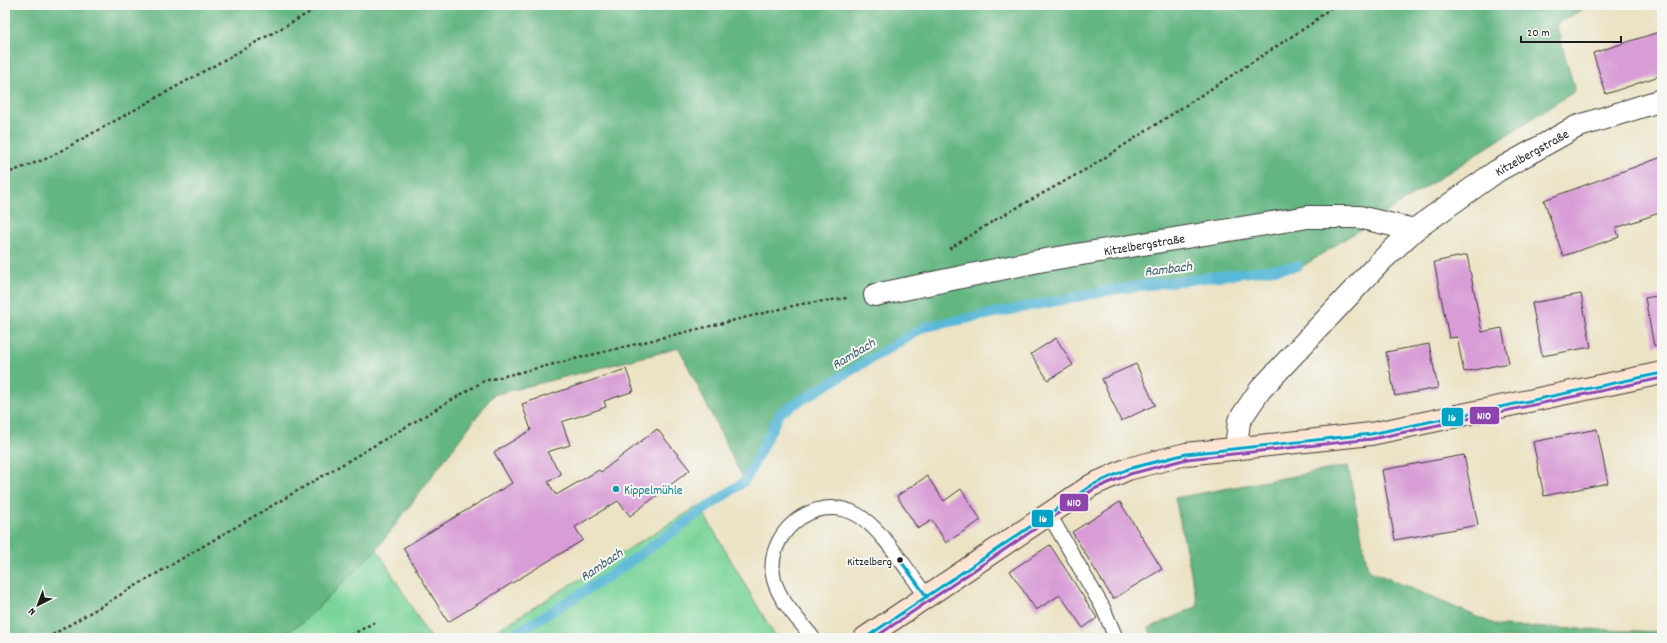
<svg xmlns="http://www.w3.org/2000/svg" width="1667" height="643" font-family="Dekko,sans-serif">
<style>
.green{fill:#7ad49a;stroke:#4b785b}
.forest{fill:#63b682;stroke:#40694f}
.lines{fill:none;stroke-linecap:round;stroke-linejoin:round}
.stream{stroke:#59b8d7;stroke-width:10}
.building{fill:#d89cd6}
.lane-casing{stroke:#3b3a35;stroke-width:16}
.street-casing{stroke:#3b3a35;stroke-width:24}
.secondary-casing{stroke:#3b3a35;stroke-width:24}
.path{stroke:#3b3a35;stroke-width:2.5;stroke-dasharray:3 3;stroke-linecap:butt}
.lane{stroke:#fff;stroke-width:14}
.street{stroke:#fff;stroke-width:22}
.secondary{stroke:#fde4d0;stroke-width:22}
.bus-1-casing{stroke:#f6f6f2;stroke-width:6}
.bus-2-casing{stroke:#f6f6f2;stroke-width:6}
.bus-1{stroke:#01a2c5;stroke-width:3}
.bus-2{stroke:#8e44ad;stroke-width:3}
.culture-dot{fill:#0f9aa8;stroke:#f6f6f2;stroke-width:1.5}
.bus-dot{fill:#1c1c1c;stroke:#f6f6f2;stroke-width:1.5}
.labels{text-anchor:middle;stroke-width:4;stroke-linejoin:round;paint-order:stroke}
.bus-label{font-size:12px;fill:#1c1c1c;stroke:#f6f6f2;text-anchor:end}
.street-label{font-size:13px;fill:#1c1c1c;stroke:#f6f6f2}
.culture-label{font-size:13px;fill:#0d838f;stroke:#f6f6f2;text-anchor:start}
.water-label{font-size:14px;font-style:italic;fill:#345a67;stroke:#f6f6f2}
.line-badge{stroke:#f6f6f2;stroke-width:1.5}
.badge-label{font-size:11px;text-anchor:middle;font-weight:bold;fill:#fff}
</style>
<rect width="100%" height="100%" fill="#f6f6f2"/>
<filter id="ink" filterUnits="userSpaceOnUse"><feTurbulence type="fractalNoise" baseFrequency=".025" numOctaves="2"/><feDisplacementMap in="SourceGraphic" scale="8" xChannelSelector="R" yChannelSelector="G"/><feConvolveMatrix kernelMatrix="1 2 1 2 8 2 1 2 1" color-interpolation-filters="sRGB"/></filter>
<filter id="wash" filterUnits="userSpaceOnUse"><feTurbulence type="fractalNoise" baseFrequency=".012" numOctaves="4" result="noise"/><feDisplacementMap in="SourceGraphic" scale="16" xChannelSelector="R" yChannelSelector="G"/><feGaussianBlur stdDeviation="0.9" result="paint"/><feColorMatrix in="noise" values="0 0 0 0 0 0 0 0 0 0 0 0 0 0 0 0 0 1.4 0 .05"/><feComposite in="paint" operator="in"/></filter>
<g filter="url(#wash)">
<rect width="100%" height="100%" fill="#ece3c5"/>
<!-- green -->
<path class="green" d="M698,506L704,514L776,638H484Z
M377,549L430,638H276L303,622Z"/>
<!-- forest -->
<path class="forest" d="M5,5H1591L1556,24L1575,91L1297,270L1114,286L923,325L777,412L743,479L679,348L493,395L377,549L303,622L276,638H5Z
M1348,466L1368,570L1499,626L1662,632V638H1152L1149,628L1198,606L1175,498Z"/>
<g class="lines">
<!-- stream -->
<path class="stream" d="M508,638L605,579L745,481L780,413L924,327L1117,289L1298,266"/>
</g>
<g id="blocks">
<!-- building -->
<path class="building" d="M1662,31V75L1606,94L1593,53Z
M1662,157V212L1616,228L1619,237L1563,256L1544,200Z
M1467,255L1482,332L1502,328L1509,363L1464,372L1457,337L1449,338L1434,262Z
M1581,294L1591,347L1542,356L1532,303Z
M1662,295V344L1654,346L1645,298Z
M1056,338L1073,365L1048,380L1031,354Z
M1429,344L1438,388L1395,396L1386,352Z
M1136,364L1155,405L1121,421L1102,379Z
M626,369L634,391L604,401L606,407L562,422L570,445L547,452L561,474L548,482L556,495L599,470L601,472L657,429L690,470L630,516L618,501L575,527L583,540L448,622L403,548L512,483L494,452L531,430L522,404Z
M1597,429L1608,483L1544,496L1533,442Z
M1464,455L1478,525L1395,540L1382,470Z
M927,476L944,501L961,489L981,520L946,543L932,520L918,529L897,496Z
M1120,502L1162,569L1113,599L1072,532Z
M1050,545L1097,618L1083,628L1060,595L1036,610L1010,571Z"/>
</g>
</g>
<g filter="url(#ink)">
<use href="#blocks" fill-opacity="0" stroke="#3b3a35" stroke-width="1"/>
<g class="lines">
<!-- lane casing -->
<g class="lane-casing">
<path id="lane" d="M1049,514L1103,608L1116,638
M813,638C800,621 780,602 774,580C763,535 813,492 856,514C881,527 909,573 927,597"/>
</g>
<!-- street casing -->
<g class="street-casing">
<g id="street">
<path id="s1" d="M875,295L1039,261L1308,217H1359L1414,230"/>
<path id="s2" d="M1236,449L1239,421L1260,390L1380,262L1414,230L1497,171L1576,127L1662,100"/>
</g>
</g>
<!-- secondary casing -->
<g class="secondary-casing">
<path id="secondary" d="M865,638L1092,485L1128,469L1186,454L1371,434L1662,373"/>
</g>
<!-- path -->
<path class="path" d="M5,174L48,158L323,5
M949,249L995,220L1092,166L1311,24L1334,5
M47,638L484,381L801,304L847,298
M346,638L375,622"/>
<!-- lane -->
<use href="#lane" class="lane"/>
<!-- street -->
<use href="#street" class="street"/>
<!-- secondary -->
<use href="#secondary" class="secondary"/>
<!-- bus-1 casing -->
<g class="bus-1-casing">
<path id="bus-1" d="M900,560L927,597
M865,638L1092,485L1128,469L1186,454L1371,434L1662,373"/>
</g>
<!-- bus-2 casing -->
<g class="bus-2-casing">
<path id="bus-2" d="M874,638L1094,489L1130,474L1187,459L1372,439L1662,378"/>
</g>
<!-- bus-1 -->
<use href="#bus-1" class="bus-1"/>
<!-- bus-2 -->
<use href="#bus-2" class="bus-2"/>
</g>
</g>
<!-- markers -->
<circle class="culture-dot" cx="616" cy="489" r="4"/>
<circle class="bus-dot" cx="900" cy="560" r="3.5"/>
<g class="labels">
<!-- bus labels -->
<g class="bus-label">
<text x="892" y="565">Kitzelberg</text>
</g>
<!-- street labels -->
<g class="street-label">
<text dy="5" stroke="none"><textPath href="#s2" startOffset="429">Kitzelbergstraße</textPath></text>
<text dy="5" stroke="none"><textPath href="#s1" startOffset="274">Kitzelbergstraße</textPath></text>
</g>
<!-- culture labels -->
<g class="culture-label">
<text x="624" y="494">Kippelmühle</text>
</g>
<!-- water labels -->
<g class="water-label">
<text transform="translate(1168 268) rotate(-7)" y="5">Rambach</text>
<text transform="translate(853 353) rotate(-31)" y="5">Rambach</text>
<text transform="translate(601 564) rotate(-34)" y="5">Rambach</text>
</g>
</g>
<g class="line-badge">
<rect x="1469" y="406" width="31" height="19" rx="4" fill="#8e44ad"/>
<rect x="1441" y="407" width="23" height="20" rx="4" fill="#01a2c5"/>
<rect x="1059" y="493" width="30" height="19" rx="4" fill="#8e44ad"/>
<rect x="1031" y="509" width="23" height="19" rx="4" fill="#01a2c5"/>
</g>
<g class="badge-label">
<text x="1484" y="419">N10</text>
<text x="1452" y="421">16</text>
<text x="1074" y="506">N10</text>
<text x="1043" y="522">16</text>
</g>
<!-- margin -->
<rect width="1667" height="643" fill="none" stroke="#f6f6f2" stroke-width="20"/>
<!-- north arrow -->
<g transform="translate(38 605) rotate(222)" stroke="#f6f6f2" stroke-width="3" paint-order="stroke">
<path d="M0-3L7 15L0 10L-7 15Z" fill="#1c1c1c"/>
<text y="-6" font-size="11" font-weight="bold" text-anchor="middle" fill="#1c1c1c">N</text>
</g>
<!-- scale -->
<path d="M1521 36v6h100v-6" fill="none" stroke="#1c1c1c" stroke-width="2"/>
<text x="1527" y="36" font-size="12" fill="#1c1c1c" stroke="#f6f6f2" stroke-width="3" paint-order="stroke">20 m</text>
</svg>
